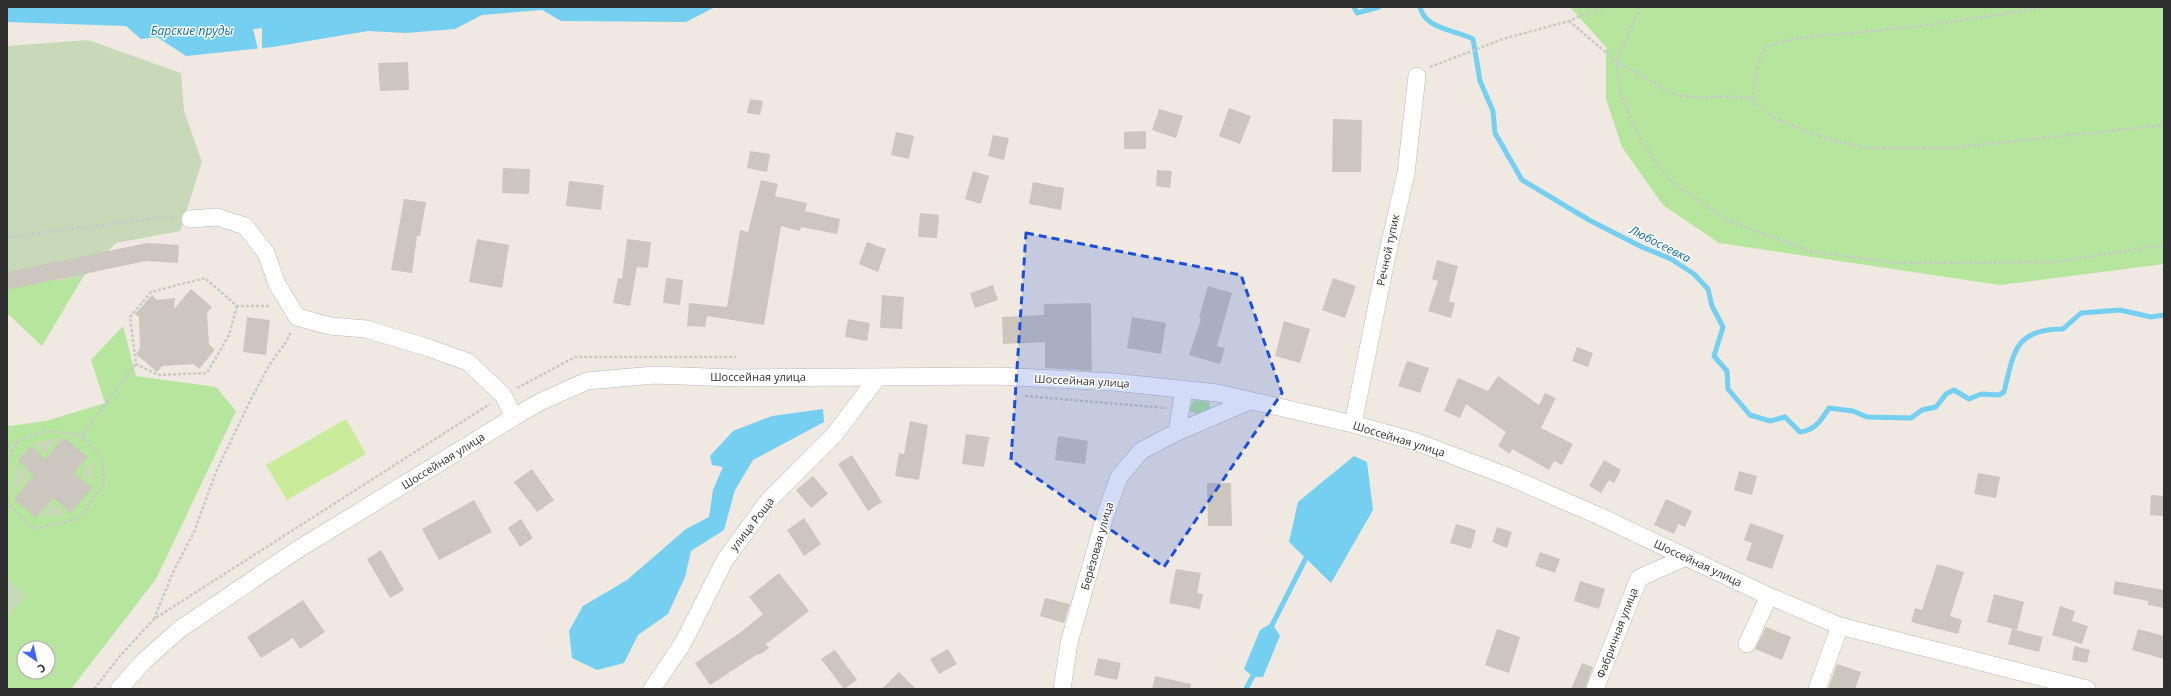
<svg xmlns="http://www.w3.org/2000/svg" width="2171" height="696" font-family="'Open Sans',sans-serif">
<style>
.green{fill:#b6e59e;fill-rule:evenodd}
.cemetery{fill:#c8d9b8}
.pitch{fill:#c9ec9a}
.water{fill:#75cff0}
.pier{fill:#efe9e1}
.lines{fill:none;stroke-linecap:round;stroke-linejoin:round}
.stream{stroke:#75cff0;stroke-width:5}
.building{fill:#cbc7bf}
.minor-casing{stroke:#b4b7c1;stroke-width:18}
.path{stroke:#c9c9c9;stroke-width:2.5;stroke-dasharray:3 2;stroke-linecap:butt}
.minor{stroke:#fff;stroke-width:17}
.marked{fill:#1d4ed8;fill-opacity:0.2;stroke:#1d4ed8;stroke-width:3;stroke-dasharray:8 5;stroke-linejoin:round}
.labels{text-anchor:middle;stroke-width:3;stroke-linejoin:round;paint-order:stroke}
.street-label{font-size:11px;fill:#2e2e2e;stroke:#fff}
.water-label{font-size:12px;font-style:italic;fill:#0d6fa3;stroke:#fff}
</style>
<rect width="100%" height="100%" fill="#efe9e1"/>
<!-- green -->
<path class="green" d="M1570,7H2164V264L2000,285L1719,243L1663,205L1622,147L1606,99V47Z
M83,277L42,346L7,313V285Z
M123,326L136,376L216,387L236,411L156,579L71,689H7V424L9,426L46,421L105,403L91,360ZM24,648H48V672H24Z
M1194,400L1209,402L1210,407L1208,412L1198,415L1189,410Z"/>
<!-- cemetery -->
<path class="cemetery" d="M88,40L181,73L184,111L202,162L180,231L116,243L83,277L7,285V46Z
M59,438L46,454L32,443Z
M93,460L94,483L81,473Z
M17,465L30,476L13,493Z
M53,503L66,514L39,519Z
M7,578L26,596L7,617Z"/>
<!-- pitch -->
<path class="pitch" d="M346,419L366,454L287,500L266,465Z"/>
<!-- water -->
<path class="water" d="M7,7H715L686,22L561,21L542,10L482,15L455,29L406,33L368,31L273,47L186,56L157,37L141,39L126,26L7,22Z
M823,409L824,422L753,460L735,490L724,530L691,551L685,577L668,614L638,635L624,663L597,670L572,658L569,631L583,606L627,580L686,529L709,517L713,490L723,467L712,465L710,456L733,431L772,416Z
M1354,456L1367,462L1373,510L1331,583L1289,542L1298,502Z
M1272,623L1280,636L1263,677H1253L1244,669L1260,630Z"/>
<!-- pier -->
<path class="pier" d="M262,28V50H258L253,29Z"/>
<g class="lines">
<!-- stream -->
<path class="stream" d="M1354,7L1357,13L1379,7
M1420,7C1425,30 1457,30 1473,39L1480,81L1493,111L1495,133L1522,180L1589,220L1642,247L1671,259L1694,274L1708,289L1712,306L1723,327L1714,356L1727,371L1728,389L1750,415L1770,421L1785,417L1800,432C1816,430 1821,420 1829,408L1853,411L1867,417L1911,418L1922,410L1936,407L1946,394L1954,390L1969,399L1981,394L1999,395L2004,392C2014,351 2015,329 2063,329L2081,313L2120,310L2151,317L2164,315
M1270,629L1306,558
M1246,689L1255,672"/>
</g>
<!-- building -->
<path class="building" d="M408,62L409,90L380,91L378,63Z
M750,99L763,101L760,115L747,113Z
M1229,108L1251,116L1240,144L1219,136Z
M1159,109L1183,116L1176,138L1152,130Z
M1333,119L1362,120L1361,172H1332Z
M1146,131V149H1124V132Z
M896,132L914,136L909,159L891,155Z
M993,135L1009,138L1004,160L988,156Z
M750,151L770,154L767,172L747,168Z
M503,168L530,169L529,194L502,193Z
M1157,170L1172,171L1170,188L1156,186Z
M973,171L989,176L981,204L965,199Z
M761,180L778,184L775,196L807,203L805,211L840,219L837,234L801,227L800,231L781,226L764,325L707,316L705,327L687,326L689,303L727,307L740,230L748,232Z
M569,181L604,185L601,210L566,206Z
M1033,182L1064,188L1061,210L1029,204Z
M404,199L426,202L420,236H417L412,273L391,270Z
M920,213L939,215L937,238L918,237Z
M477,239L509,245L502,288L469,282Z
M627,239L651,242L648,268L637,267L630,306L613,303L618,278L622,279Z
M867,242L886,249L878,272L859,264Z
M147,243L179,245L178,263L146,261L7,290V272Z
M1437,260L1458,266L1449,301L1455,303L1451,318L1428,311L1438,281L1432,279Z
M666,278L683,280L680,305L663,303Z
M1333,278L1356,286L1345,318L1322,310Z
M993,285L998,300L975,308L970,293Z
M1208,286L1232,293L1217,346L1225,348L1220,364L1189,355L1201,319L1199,318Z
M191,289L212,307L207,313L209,344L215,350L199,369L194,364L162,366L157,372L136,354L140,348L139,317L135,314L152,295L157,300L175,298L174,309Z
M882,295L904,297L902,329L880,328Z
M1091,303L1092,371L1045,368V342L1003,344L1002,317L1044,315V304Z
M247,317L270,320L266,355L243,352Z
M1132,317L1166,323L1161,354L1127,348Z
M848,319L870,323L867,341L845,337Z
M1284,321L1310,329L1300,363L1275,356Z
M1577,347L1593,353L1588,367L1572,361Z
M1407,361L1429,368L1420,393L1398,386Z
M1498,376L1539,405L1545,393L1556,398L1541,428L1573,444L1562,465L1554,461L1549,470L1512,449L1510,454L1498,446L1506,432L1466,404L1460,418L1444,411L1458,378L1488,391Z
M910,421L928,425L919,480L895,476L899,453L904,454Z
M966,434L989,437L984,467L962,464Z
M1058,436L1088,441L1085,464L1055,460Z
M64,437L88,457L74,473L92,488L71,513L53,498L36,518L14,499L34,475L17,461L31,446L46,459Z
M852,455L882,502L868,511L838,464Z
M1604,460L1621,470L1614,483L1609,480L1601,493L1589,486Z
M532,469L554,500L537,512L514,482Z
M1739,471L1757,476L1752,495L1734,490Z
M1978,473L2000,477L1996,498L1974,494Z
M813,476L828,494L811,508L796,490Z
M1207,483H1231L1232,526H1208Z
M2151,495L2164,496L2163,516L2150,515Z
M1666,499L1692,511L1685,527L1678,524L1674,534L1654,525Z
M474,500L492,532L439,560L422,529Z
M804,518L821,544L804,556L787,530Z
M521,519L533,538L520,547L508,528Z
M1750,523L1784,535L1772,569L1746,560L1752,543L1744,540Z
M1456,524L1476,530L1471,549L1450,543Z
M1497,527L1512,532L1507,548L1492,542Z
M381,550L404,590L390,598L367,559Z
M1540,552L1560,559L1555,573L1535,566Z
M1937,564L1964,572L1950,616L1962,620L1958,634L1911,622L1915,608L1922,610Z
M1176,569L1201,573L1197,593L1203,594L1200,609L1169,603Z
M779,573L809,611L766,644L769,648L759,655L758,654L710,685L695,663L741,632L763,614L749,597Z
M1580,581L1605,589L1599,609L1574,601Z
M2115,581L2164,590V608L2148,605V601L2113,594Z
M1994,594L2024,602L2017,630L1987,622Z
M1045,598L1070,604L1064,623L1040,616Z
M303,600L325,632L300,649L293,638L261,658L247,637Z
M2060,606L2075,611L2072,621L2088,626L2082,644L2052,635Z
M1766,627L1791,637L1782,660L1755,649Z
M1497,629L1520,637L1509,673L1485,665Z
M2012,629L2043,637L2039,652L2008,644Z
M2138,629L2164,636V659L2132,650Z
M2074,646L2090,650L2087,663L2072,660Z
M948,649L957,664L939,674L930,659Z
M835,650L857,680L844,689L821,659Z
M1098,658L1121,663L1117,680L1094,675Z
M1582,663L1593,667L1585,689H1571Z
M1837,664L1861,672L1855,689H1828Z
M899,672L916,689H882Z
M1155,676L1191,684L1190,689H1152Z"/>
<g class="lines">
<!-- minor casing -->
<g class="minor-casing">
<path id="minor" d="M190,219L217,217L245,226L266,253L277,284L297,317L330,326L366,329L429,348L468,362L503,395L514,417
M1353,424L1386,260L1406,173L1417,76
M1177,432L1184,389
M1747,644L1769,596
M119,689L144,661L180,629L297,550L514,417L540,402L587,381L654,375L735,378L997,376L1114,382L1217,393L1353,424L1414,441L1507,476L1599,516L1762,593L1840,626L2087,689
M652,689L683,643L725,560L768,501L834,435L878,377
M1062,689L1069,643L1106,513L1119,477L1141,451L1177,432L1250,401
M1595,689L1639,578L1684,558
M1817,689L1840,626"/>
</g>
<!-- path -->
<path class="path" d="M1640,7L1617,62L1621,96L1643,145L1671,181L1729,221L1813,252L1897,263L2055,262L2164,245
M1569,21L1617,62L1676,95L1699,98L1728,96L1752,99L1773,117L1803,130L1832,140L1867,148H1950L2164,125
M1430,67L1503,39L1569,21L1603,7
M1752,99L1759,60L1763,51L1770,45L1799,38L1922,26L2048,7
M7,237L158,218H174
M237,306L229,335L207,373L158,375L136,364L130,317L151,292L205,278L237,306H271
M517,388L575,357H736
M1025,396L1166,408
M82,435L136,364
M7,461L18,441L46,431L82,435L102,458L104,485L78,519L34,529L7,503
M154,619L174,570L194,532L216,472L250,401L270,364L286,342L291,332
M94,689L120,656L154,619L490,404"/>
<!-- minor -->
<use href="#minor" class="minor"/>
</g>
<!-- marked area -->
<path class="marked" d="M1026,233L1241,275L1282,393L1164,567L1011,460Z"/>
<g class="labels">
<!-- street labels -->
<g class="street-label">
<text transform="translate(1388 250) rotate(-78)" y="4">Речной тупик</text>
<text x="758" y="381">Шоссейная улица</text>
<text transform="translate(1082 381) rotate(3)" y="4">Шоссейная улица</text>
<text transform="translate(1399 439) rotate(17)" y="4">Шоссейная улица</text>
<text transform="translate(443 461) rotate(-32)" y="4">Шоссейная улица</text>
<text transform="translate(752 524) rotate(-52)" y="4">улица Роща</text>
<text transform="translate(1097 546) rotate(-74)" y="4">Берёзовая улица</text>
<text transform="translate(1698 563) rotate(25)" y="4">Шоссейная улица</text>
<text transform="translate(1617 633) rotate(-69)" y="4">Фабричная улица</text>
</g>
<!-- water labels -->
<g class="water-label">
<text x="192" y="35">Барские пруды</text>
<text transform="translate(1660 244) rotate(27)" y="4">Любосеевка</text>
</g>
</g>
<!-- border -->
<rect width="2171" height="696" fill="none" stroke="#2e2e2e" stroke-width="16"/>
<!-- north arrow -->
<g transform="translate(36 660) rotate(146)"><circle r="19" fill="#ffffff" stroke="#ababab"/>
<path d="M0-3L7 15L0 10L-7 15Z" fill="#4264fb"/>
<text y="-6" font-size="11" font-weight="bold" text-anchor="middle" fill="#2e2e2e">С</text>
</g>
</svg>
